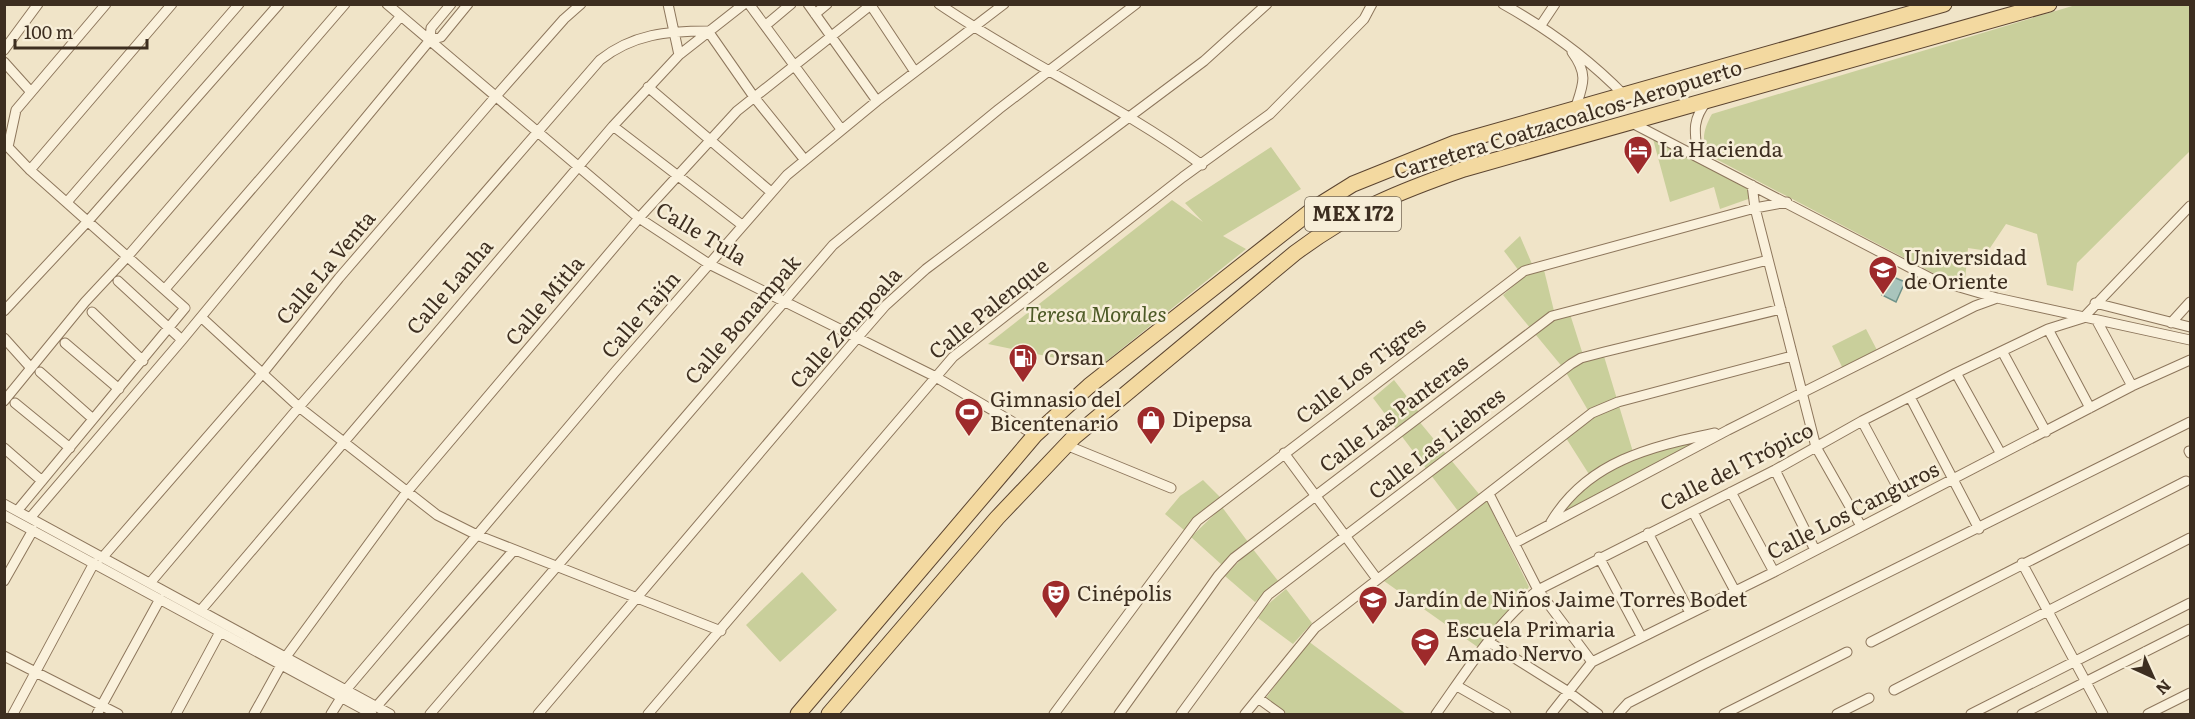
<svg xmlns="http://www.w3.org/2000/svg" width="2195" height="719" font-family="Literata,serif">
<style>
.green{fill:#c9cf9b}
.water{fill:#a9c4bc;stroke:#6f938a;stroke-width:1.5}
.lines{fill:none;stroke-linecap:round;stroke-linejoin:round}
.minor-casing{stroke:#8d765c;stroke-width:11}
.primary-casing{stroke:#5b4430;stroke-width:17}
.minor{stroke:#faf1dc;stroke-width:9}
.primary{stroke:#f3d9a0;stroke-width:15}
.labels{text-anchor:middle;stroke-width:5;stroke-linejoin:round;paint-order:stroke}
.shield{fill:#f7eed8;stroke:#756857;stroke-width:1.5}
.shield-label{font-size:20px;font-weight:bold;fill:#3d2e20}
.street-label{font-size:21px;fill:#3d2e20;stroke:#f7eed8}
.poi-label{font-size:21px;fill:#3d2e20;stroke:#f7eed8;text-anchor:start}
.park-label{font-size:21px;font-style:italic;fill:#4d5a26;stroke:#f7eed8}
</style>
<rect width="100%" height="100%" fill="#f0e4c8"/>
<!-- green -->
<path class="green" d="M2079,4L2190,5V151L2077,263L2073,291L2047,285L2037,234L2006,224L1988,251L1968,248L1965,280L1935,274L1714,158C1699,145 1703,130 1712,114Z
M1653,139L1749,184L1751,198L1720,209L1714,187L1670,202Z
M1271,147L1301,189L1223,236L1246,249L1099,367L988,344L1172,200L1203,222L1185,203Z
M1520,236L1532,264L1519,271L1504,251Z
M1544,270L1554,311L1570,314L1584,358L1603,353L1633,452L1699,442L1558,517L1562,506L1592,479L1566,438L1593,419L1564,369L1503,295L1525,276Z
M1866,329L1878,352L1843,369L1832,346Z
M1394,380L1422,416L1418,420L1479,494L1458,511L1373,398Z
M1203,480L1221,498L1184,530L1165,514L1180,496Z
M1487,501L1529,587L1479,648L1384,581Z
M1222,507L1248,542L1222,565L1191,537Z
M1252,548L1279,582L1255,602L1225,576Z
M802,572L837,610L780,662L746,625Z
M1286,589L1312,623L1293,644L1258,618L1266,606Z
M1308,641L1406,714H1287L1266,698Z"/>
<!-- water -->
<path class="water" d="M1891,276L1905,282L1896,302L1882,295Z"/>
<g class="lines">
<!-- minor casing -->
<g class="minor-casing">
<path id="minor" d="M387,4L639,218L709,264L934,376L1035,435
M668,4L679,55
M749,4L841,129
M808,4L877,101
M870,4L915,72
M939,4C1024,62 1118,104 1202,165
M1503,4C1548,29 1588,58 1624,95
M815,14L827,4
M766,25L791,4
M1541,25L1555,4
M430,40L441,37L468,4
M430,40L431,28L451,4
M4,50L38,4
M1572,52C1589,75 1583,85 1575,109
M4,62L31,92
M648,87L771,192
M1632,123L1932,279L1997,298L2190,340
M613,126L742,225
M1698,157C1695,133 1691,121 1707,101
M30,170L172,4
M1752,185L1755,208L1816,447L1861,526
M67,202L239,4
M118,281L182,340
M165,289L401,16
M2095,303L2190,327
M4,311L88,221L279,4
M92,312L143,361
M201,317L299,407L437,515L477,535L721,631
M2097,321L2132,386
M2171,323L2190,302
M2048,329L2090,408
M4,338L31,368
M65,343L119,389
M2002,351L2046,432
M40,372L93,419
M1956,373L2001,454
M1910,397L1979,529
M4,401L85,302L128,256L345,4
M15,403L70,448
M1862,421L1906,503
M1066,445L1171,488
M4,448L42,481
M2189,451L2190,453
M1284,453L1377,579
M1775,470L1815,550
M1731,492L1774,572
M1489,494L1538,590L1592,662
M4,504L390,714
M17,511L185,308L30,170L8,147L16,110L106,4
M1693,512L1735,591
M4,515L372,714
M30,518L182,340L430,40
M1551,522C1588,461 1650,447 1715,433
M1648,533L1690,613
M1515,543L1728,430L1975,306L1997,298
M1599,557L1641,636
M102,558L262,374L339,278L496,96L564,19L581,4
M2022,563L2103,714
M4,581L33,530
M150,583L299,407L600,60C633,34 667,31 708,31L754,97L804,159
M201,610L613,126L679,55L744,4
M1489,642L1567,691L1598,714
M1871,642L2186,481
M4,656L118,714
M1457,686L1506,714
M1894,690L2190,538
M345,691L615,372L787,175L877,101L1004,4
M1258,698L1280,714
M376,707L514,550
M13,714L94,563
M97,714L160,599
M176,714L220,632
M254,714L285,658L406,493L639,218L737,111L872,4
M331,714L341,698
M430,714L833,245L999,109L1136,4
M538,714L858,337L885,306L926,269L1204,61L1267,4
M648,714L953,357L1183,177L1270,114L1364,19L1372,4
M1054,714L1197,521L1524,271L1755,208L1787,202
M1119,714L1218,576L1234,558L1552,316L1768,260
M1181,714L1268,595L1571,364L1581,358L1604,352L1781,309
M1245,714L1315,628L1592,413L1618,402L1792,356
M1436,714C1466,672 1496,623 1538,590L1775,470L1862,421L1956,373L2048,329L2083,318L2190,206
M1551,714L1592,662L1774,572L2132,386L2190,360
M1618,714L1628,703L1702,665L2190,422
M1724,714L1847,652
M1837,714L1869,698
M1971,714L2190,603
M2022,714L2190,629
M2148,714L2190,693"/>
</g>
<!-- primary casing -->
<g class="primary-casing">
<path id="primary" d="M798,714L1035,435L1089,386L1316,207L1353,184L1455,143L1944,4
M829,714L997,518L1074,437L1295,253C1351,211 1398,192 1464,169L2049,4"/>
</g>
<!-- minor -->
<use href="#minor" class="minor"/>
<!-- primary -->
<use href="#primary" class="primary"/>
</g>
<!-- icons -->
<defs>
<g id="hotel-pin" transform="scale(1.5)"><path d="M0 17L-7.5 6A9.5 9.5 0 1 1 7.5 6Z" fill="#9e2a2b" stroke="#f7eed8"/><path d="M-6-4.5h1.5V1H6V5H4.5V3h-9V5H-6ZM-4 0a1.8 1.8 0 1 1 3.6 0ZM.5 0V-2.5h3Q6-2.5 6 0Z" fill="#fff"/></g>
<g id="university-pin" transform="scale(1.5)"><path d="M0 17L-7.5 6A9.5 9.5 0 1 1 7.5 6Z" fill="#9e2a2b" stroke="#f7eed8"/><path d="M0-5L7-2L0 1L-7-2ZM-4 1L0 2.5L4 1V4Q0 6-4 4Z" fill="#fff"/></g>
<g id="fuel-pin" transform="scale(1.5)"><path d="M0 17L-7.5 6A9.5 9.5 0 1 1 7.5 6Z" fill="#9e2a2b" stroke="#f7eed8"/><path d="M-5.5-6h7V0h2V4h1.3V-2.5L3-4.5l.8-.8L6-3V5H2.5V1h-1V6h-7ZM-4.2-4.7v3.2H.2V-4.7Z" fill="#fff"/></g>
<g id="stadium-pin" transform="scale(1.5)"><path d="M0 17L-7.5 6A9.5 9.5 0 1 1 7.5 6Z" fill="#9e2a2b" stroke="#f7eed8"/><path d="M0-5a6.5 5 0 1 0 0 10a6.5 5 0 1 0 0-10ZM-3.5-1.8h7v3.6h-7Z" fill="#fff"/></g>
<g id="shop-pin" transform="scale(1.5)"><path d="M0 17L-7.5 6A9.5 9.5 0 1 1 7.5 6Z" fill="#9e2a2b" stroke="#f7eed8"/><path d="M-5-2.5h2.3a2.7 3.5 0 0 1 5.4 0H5L5.5 6h-11ZM-1.5-2.5h3a1.5 2.3 0 0 0-3 0Z" fill="#fff"/></g>
<g id="theatre-pin" transform="scale(1.5)"><path d="M0 17L-7.5 6A9.5 9.5 0 1 1 7.5 6Z" fill="#9e2a2b" stroke="#f7eed8"/><path d="M-5-5.5Q0-4 5-5.5V0Q5 5 0 6Q-5 5-5 0ZM-3.3-2.5H-1v1.5H-3.3ZM1-2.5H3.3v1.5H1ZM-2.8 1Q0 5.5 2.8 1Z" fill="#fff"/></g>
<g id="school-pin" transform="scale(1.5)"><path d="M0 17L-7.5 6A9.5 9.5 0 1 1 7.5 6Z" fill="#9e2a2b" stroke="#f7eed8"/><path d="M0-5L7-2L0 1L-7-2ZM-4 1L0 2.5L4 1V4Q0 6-4 4Z" fill="#fff"/></g>
</defs>
<g fill-rule="evenodd">
<use href="#hotel-pin" x="1638" y="150"/>
<use href="#university-pin" x="1883" y="270"/>
<use href="#fuel-pin" x="1023" y="358"/>
<use href="#stadium-pin" x="969" y="412"/>
<use href="#shop-pin" x="1151" y="420"/>
<use href="#theatre-pin" x="1056" y="594"/>
<use href="#school-pin" x="1373" y="600"/>
<use href="#school-pin" x="1425" y="642"/>
</g>
<g class="labels">
<!-- shield labels -->
<rect class="shield" x="1305" y="197" width="96" height="34" rx="4.5"/>
<g class="shield-label">
<text x="1353" y="221">MEX 172</text>
</g>
<!-- street labels -->
<g class="street-label">
<text transform="translate(1568 120) rotate(-17)" y="7">Carretera Coatzacoalcos-Aeropuerto</text>
<text transform="translate(701 234) rotate(31)" y="7">Calle Tula</text>
<text transform="translate(326 268) rotate(-50)" y="7">Calle La Venta</text>
<text transform="translate(450 287) rotate(-49)" y="7">Calle Lanha</text>
<text transform="translate(545 301) rotate(-50)" y="7">Calle Mitla</text>
<text transform="translate(989 309) rotate(-39)" y="7">Calle Palenque</text>
<text transform="translate(641 315) rotate(-49)" y="7">Calle Tajín</text>
<text transform="translate(743 320) rotate(-49)" y="7">Calle Bonampak</text>
<text transform="translate(846 328) rotate(-48)" y="7">Calle Zempoala</text>
<text transform="translate(1361 371) rotate(-38)" y="7">Calle Los Tigres</text>
<text transform="translate(1394 414) rotate(-37)" y="7">Calle Las Panteras</text>
<text transform="translate(1437 444) rotate(-38)" y="7">Calle Las Liebres</text>
<text transform="translate(1737 467) rotate(-27)" y="7">Calle del Trópico</text>
<text transform="translate(1853 511) rotate(-27)" y="7">Calle Los Canguros</text>
</g>
<!-- poi labels -->
<g class="poi-label">
<text x="1659" y="157">La Hacienda</text>
<text x="1904" y="265">Universidad<tspan x="1904" dy="24">de Oriente</tspan></text>
<text x="1044" y="365">Orsan</text>
<text x="990" y="407">Gimnasio del<tspan x="990" dy="24">Bicentenario</tspan></text>
<text x="1172" y="427">Dipepsa</text>
<text x="1077" y="601">Cinépolis</text>
<text x="1394" y="607">Jardín de Niños Jaime Torres Bodet</text>
<text x="1446" y="637">Escuela Primaria<tspan x="1446" dy="24">Amado Nervo</tspan></text>
</g>
<!-- park labels -->
<g class="park-label">
<text x="1096" y="322">Teresa Morales</text>
</g>
</g>
<!-- border -->
<rect width="2195" height="719" fill="none" stroke="#3d2e20" stroke-width="12"/>
<!-- north arrow -->
<g transform="translate(2153 677) rotate(135)" stroke="#f7eed8" stroke-width="4.5" paint-order="stroke">
<path d="M0-4.5L10 22L0 15L-10 22Z" fill="#3d2e20"/>
<text y="-9" font-size="16" font-weight="bold" text-anchor="middle" fill="#3d2e20">N</text>
</g>
<!-- scale -->
<path d="M15 39v9h132v-9" fill="none" stroke="#3d2e20" stroke-width="3"/>
<text x="24" y="39" font-size="18" fill="#3d2e20" stroke="#f7eed8" stroke-width="4.5" paint-order="stroke">100 m</text>
</svg>
